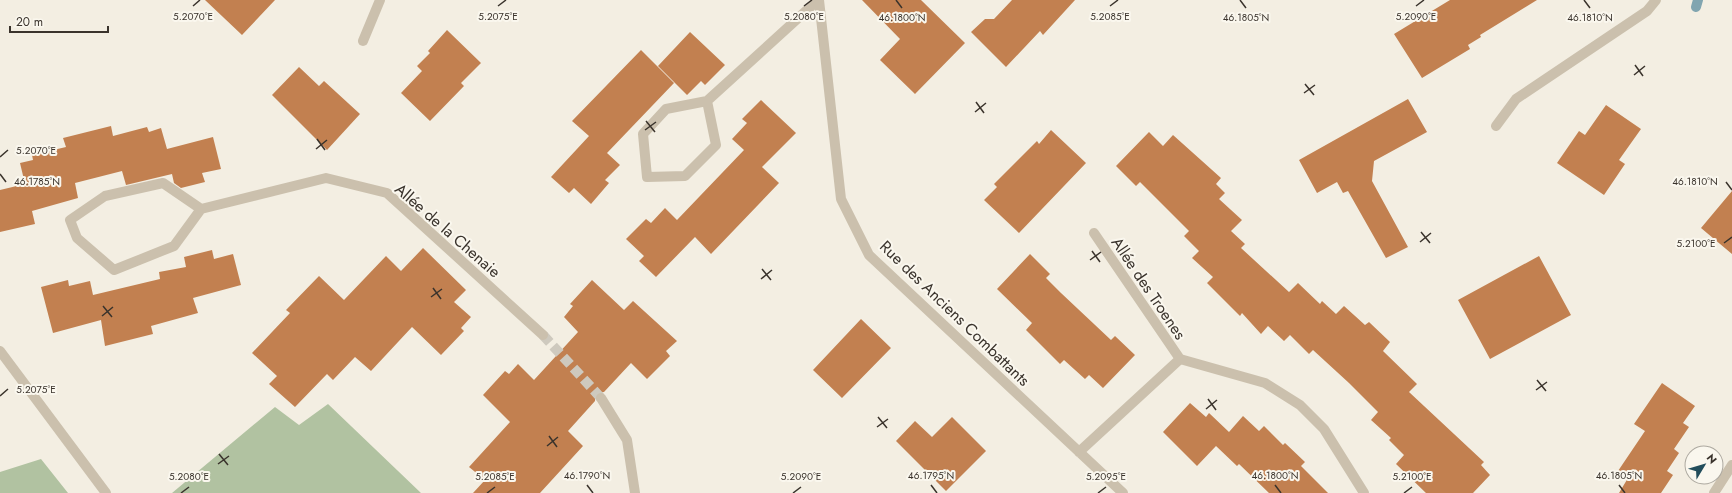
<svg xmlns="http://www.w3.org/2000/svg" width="1732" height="493" font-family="Jost,sans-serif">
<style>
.green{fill:#b1c2a1}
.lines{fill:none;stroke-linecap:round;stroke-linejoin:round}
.stream{stroke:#81a5b0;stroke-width:10}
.building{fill:#c28050}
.minor-tunnel{stroke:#cec9be;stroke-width:10;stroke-dasharray:10 5;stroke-linecap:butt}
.minor{stroke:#cbc0ad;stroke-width:10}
.ticks{fill:none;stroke:#3a332c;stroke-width:1.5}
.labels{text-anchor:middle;stroke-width:4;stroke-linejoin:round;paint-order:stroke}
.street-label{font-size:16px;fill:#3a332c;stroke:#faf7ee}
.ticks-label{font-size:10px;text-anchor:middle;fill:#3a332c;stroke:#faf7ee;stroke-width:4;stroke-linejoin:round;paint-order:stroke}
</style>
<rect width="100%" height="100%" fill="#f3eee2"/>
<!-- green -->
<path class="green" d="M328,404L421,493H172L275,407L299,425Z
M41,459L68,493H0V472Z"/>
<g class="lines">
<!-- stream -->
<path class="stream" d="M1696,7L1698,0"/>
</g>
<!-- building -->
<path class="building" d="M205,0H275L242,35Z
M862,0H921L965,43L915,94L880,60L900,39Z
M1012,0H1075L1043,35L1040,31L1006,67L971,32L985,19H994Z
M1450,0H1537L1480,35L1481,37L1468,45L1470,49L1422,78L1394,34Z
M447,30L481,63L461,83L464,86L430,121L401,93L422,71L417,66L430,53L428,51Z
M690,32L725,65L705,85L701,81L687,95L658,66Z
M641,50L674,83L607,153L620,165L605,180L609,183L591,204L574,188L569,193L551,177L589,136L572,121Z
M299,67L319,86L324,81L360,114L327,150L272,95Z
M1408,99L1427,132L1374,161L1372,181L1408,247L1386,258L1348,191L1343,193L1337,182L1317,193L1299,160Z
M761,100L796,133L762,167L779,183L711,254L695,237L656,277L639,261L644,256L626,239L646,219L651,223L665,208L677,220L744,150L732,139L747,123L742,119Z
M1606,105L1641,129L1619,160L1625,164L1604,195L1557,163L1579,131L1585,135Z
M111,126L113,136L147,127L149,132L161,128L167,149L213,137L221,169L202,173L205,182L181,188L174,183L172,174L126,185L122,171L75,183L78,198L32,211L35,224L0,232V190L25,184L20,163L33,160L32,155L66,147L63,138Z
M1051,130L1086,163L1019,233L984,200L997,187L994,184L1037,141L1039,144Z
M1149,132L1163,146L1173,135L1221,178L1216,184L1225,193L1219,199L1242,220L1231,231L1245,244L1241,248L1289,292L1298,283L1320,304L1322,301L1336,314L1344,306L1365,325L1369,322L1390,342L1383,351L1417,384L1409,392L1484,462L1481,465L1490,475L1473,493H1426L1396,464L1404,455L1389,440L1391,438L1371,420L1378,412L1349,383L1313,350L1309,354L1290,335L1284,341L1268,326L1261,334L1242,313L1240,316L1207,283L1213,277L1192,258L1199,251L1184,236L1189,231L1140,182L1136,186L1116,166Z
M1732,191V254L1701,228Z
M423,248L466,290L454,302L471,317L461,328L464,331L441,355L412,327L371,371L355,357L333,380L327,374L295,407L269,384L277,376L252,353L290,313L286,310L319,276L344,300L386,256L401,271Z
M212,250L214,259L233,254L241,285L193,298L198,313L151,326L153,334L105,346L101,320L53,333L41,287L68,280L69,286L90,281L93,295L160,279L159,272L186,267L184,257Z
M1030,254L1050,274L1046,278L1061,293L1111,340L1115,336L1135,355L1103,388L1089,375L1085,379L1064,360L1060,364L1026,330L1032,323L997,289Z
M1539,256L1571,315L1490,359L1458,300Z
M592,280L624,310L633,301L677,341L666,351L670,356L647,379L631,363L604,392L597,393L595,398V401L568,431L583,446L540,493H473L485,480L469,467L510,422L483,395L505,371L509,374L518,364L534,380L578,332L564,317L573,306L570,304Z
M861,319L891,348L842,398L813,370Z
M1662,383L1695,406L1683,423L1689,427L1674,449L1679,453L1667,471L1673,475L1661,493H1619L1628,478L1618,471L1645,431L1634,424Z
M1190,403L1206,417L1209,413L1229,432L1243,416L1259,431L1264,426L1283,445L1285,443L1305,462L1301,466L1328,493H1269L1239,464L1237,466L1216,446L1197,466L1163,432Z
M952,417L986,451L946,491L896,441L915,421L932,437Z"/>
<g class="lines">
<!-- minor-tunnel -->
<path class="minor-tunnel" d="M543,335L601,398"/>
<!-- minor -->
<path class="minor" d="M819,0L841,199L869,255L1123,493
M363,41L380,0
M707,101L716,145L685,176L647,177L643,134L666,109L707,101L818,0
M1496,126L1516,99L1647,11L1656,0
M201,209L174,246L114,270L77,238L70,220L105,196L163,183L201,209L326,178L387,193L543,335
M0,351L106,493
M1180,359L1265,383L1300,405L1324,429L1364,493
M601,398L627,440L635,493
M1079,452L1180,359L1094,233
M1714,493L1732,465"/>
</g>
<!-- ticks -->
<path class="ticks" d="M896,0L902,8M1240,0L1246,8M1584,0L1590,8M193,6L200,0M498,6L506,0M804,6L812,0M1110,6L1118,0M1416,6L1424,0M1635,65L1643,76M1634,75L1645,66M1305,84L1314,95M1304,93L1315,85M976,102L984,113M975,112L986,103M646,121L655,132M645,130L656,122M317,139L325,150M316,149L327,140M0,157L8,150M0,174L6,182M1726,182L1732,190M1421,232L1430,243M1420,242L1431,233M1724,243L1732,237M1092,251L1100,262M1090,260L1101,252M762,269L771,280M761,279L772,270M433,288L441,299M431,297L442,289M103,306L112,317M102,316L113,307M1537,380L1546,391M1536,390L1547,382M0,396L8,389M1208,399L1216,410M1206,409L1217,400M878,417L887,428M877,427L888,419M549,436L557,447M547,446L558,437M219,454L228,465M218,464L229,456M587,485L593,493M931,485L937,493M1275,485L1281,493M1619,485L1625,493M181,493L189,487M487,493L495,487M793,493L801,487M1098,493L1106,487M1404,493L1412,487"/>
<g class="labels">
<!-- street labels -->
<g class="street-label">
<text transform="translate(448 230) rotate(41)" y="6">Allée de la Chenaie</text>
<text transform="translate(1149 288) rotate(56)" y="6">Allée des Troenes</text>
<text transform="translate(955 313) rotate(44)" y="6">Rue des Anciens Combattants</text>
</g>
</g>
<g class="ticks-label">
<text x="193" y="20">5.2070°E</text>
<text x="498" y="20">5.2075°E</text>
<text x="804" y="20">5.2080°E</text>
<text x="1110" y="20">5.2085°E</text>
<text x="1416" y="20">5.2090°E</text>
<text x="902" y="21">46.1800°N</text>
<text x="1246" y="21">46.1805°N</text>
<text x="1590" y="21">46.1810°N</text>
<text x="36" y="154">5.2070°E</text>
<text x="1695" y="185">46.1810°N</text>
<text x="37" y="185">46.1785°N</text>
<text x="1696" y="247">5.2100°E</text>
<text x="36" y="393">5.2075°E</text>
<text x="587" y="479">46.1790°N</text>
<text x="931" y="479">46.1795°N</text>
<text x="1275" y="479">46.1800°N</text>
<text x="1619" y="479">46.1805°N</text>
<text x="189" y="480">5.2080°E</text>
<text x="495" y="480">5.2085°E</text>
<text x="801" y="480">5.2090°E</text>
<text x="1106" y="480">5.2095°E</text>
<text x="1412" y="480">5.2100°E</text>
</g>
<!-- north arrow -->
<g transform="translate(1704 465) rotate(52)"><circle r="19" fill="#faf7ee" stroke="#ada9a0"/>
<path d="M0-3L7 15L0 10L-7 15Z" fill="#224d5b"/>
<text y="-6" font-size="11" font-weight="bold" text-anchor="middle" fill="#3a332c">N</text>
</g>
<!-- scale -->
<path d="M10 26v6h98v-6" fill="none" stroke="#3a332c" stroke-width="2"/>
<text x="16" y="26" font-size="12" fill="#3a332c" stroke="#faf7ee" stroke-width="3" paint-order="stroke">20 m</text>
</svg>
